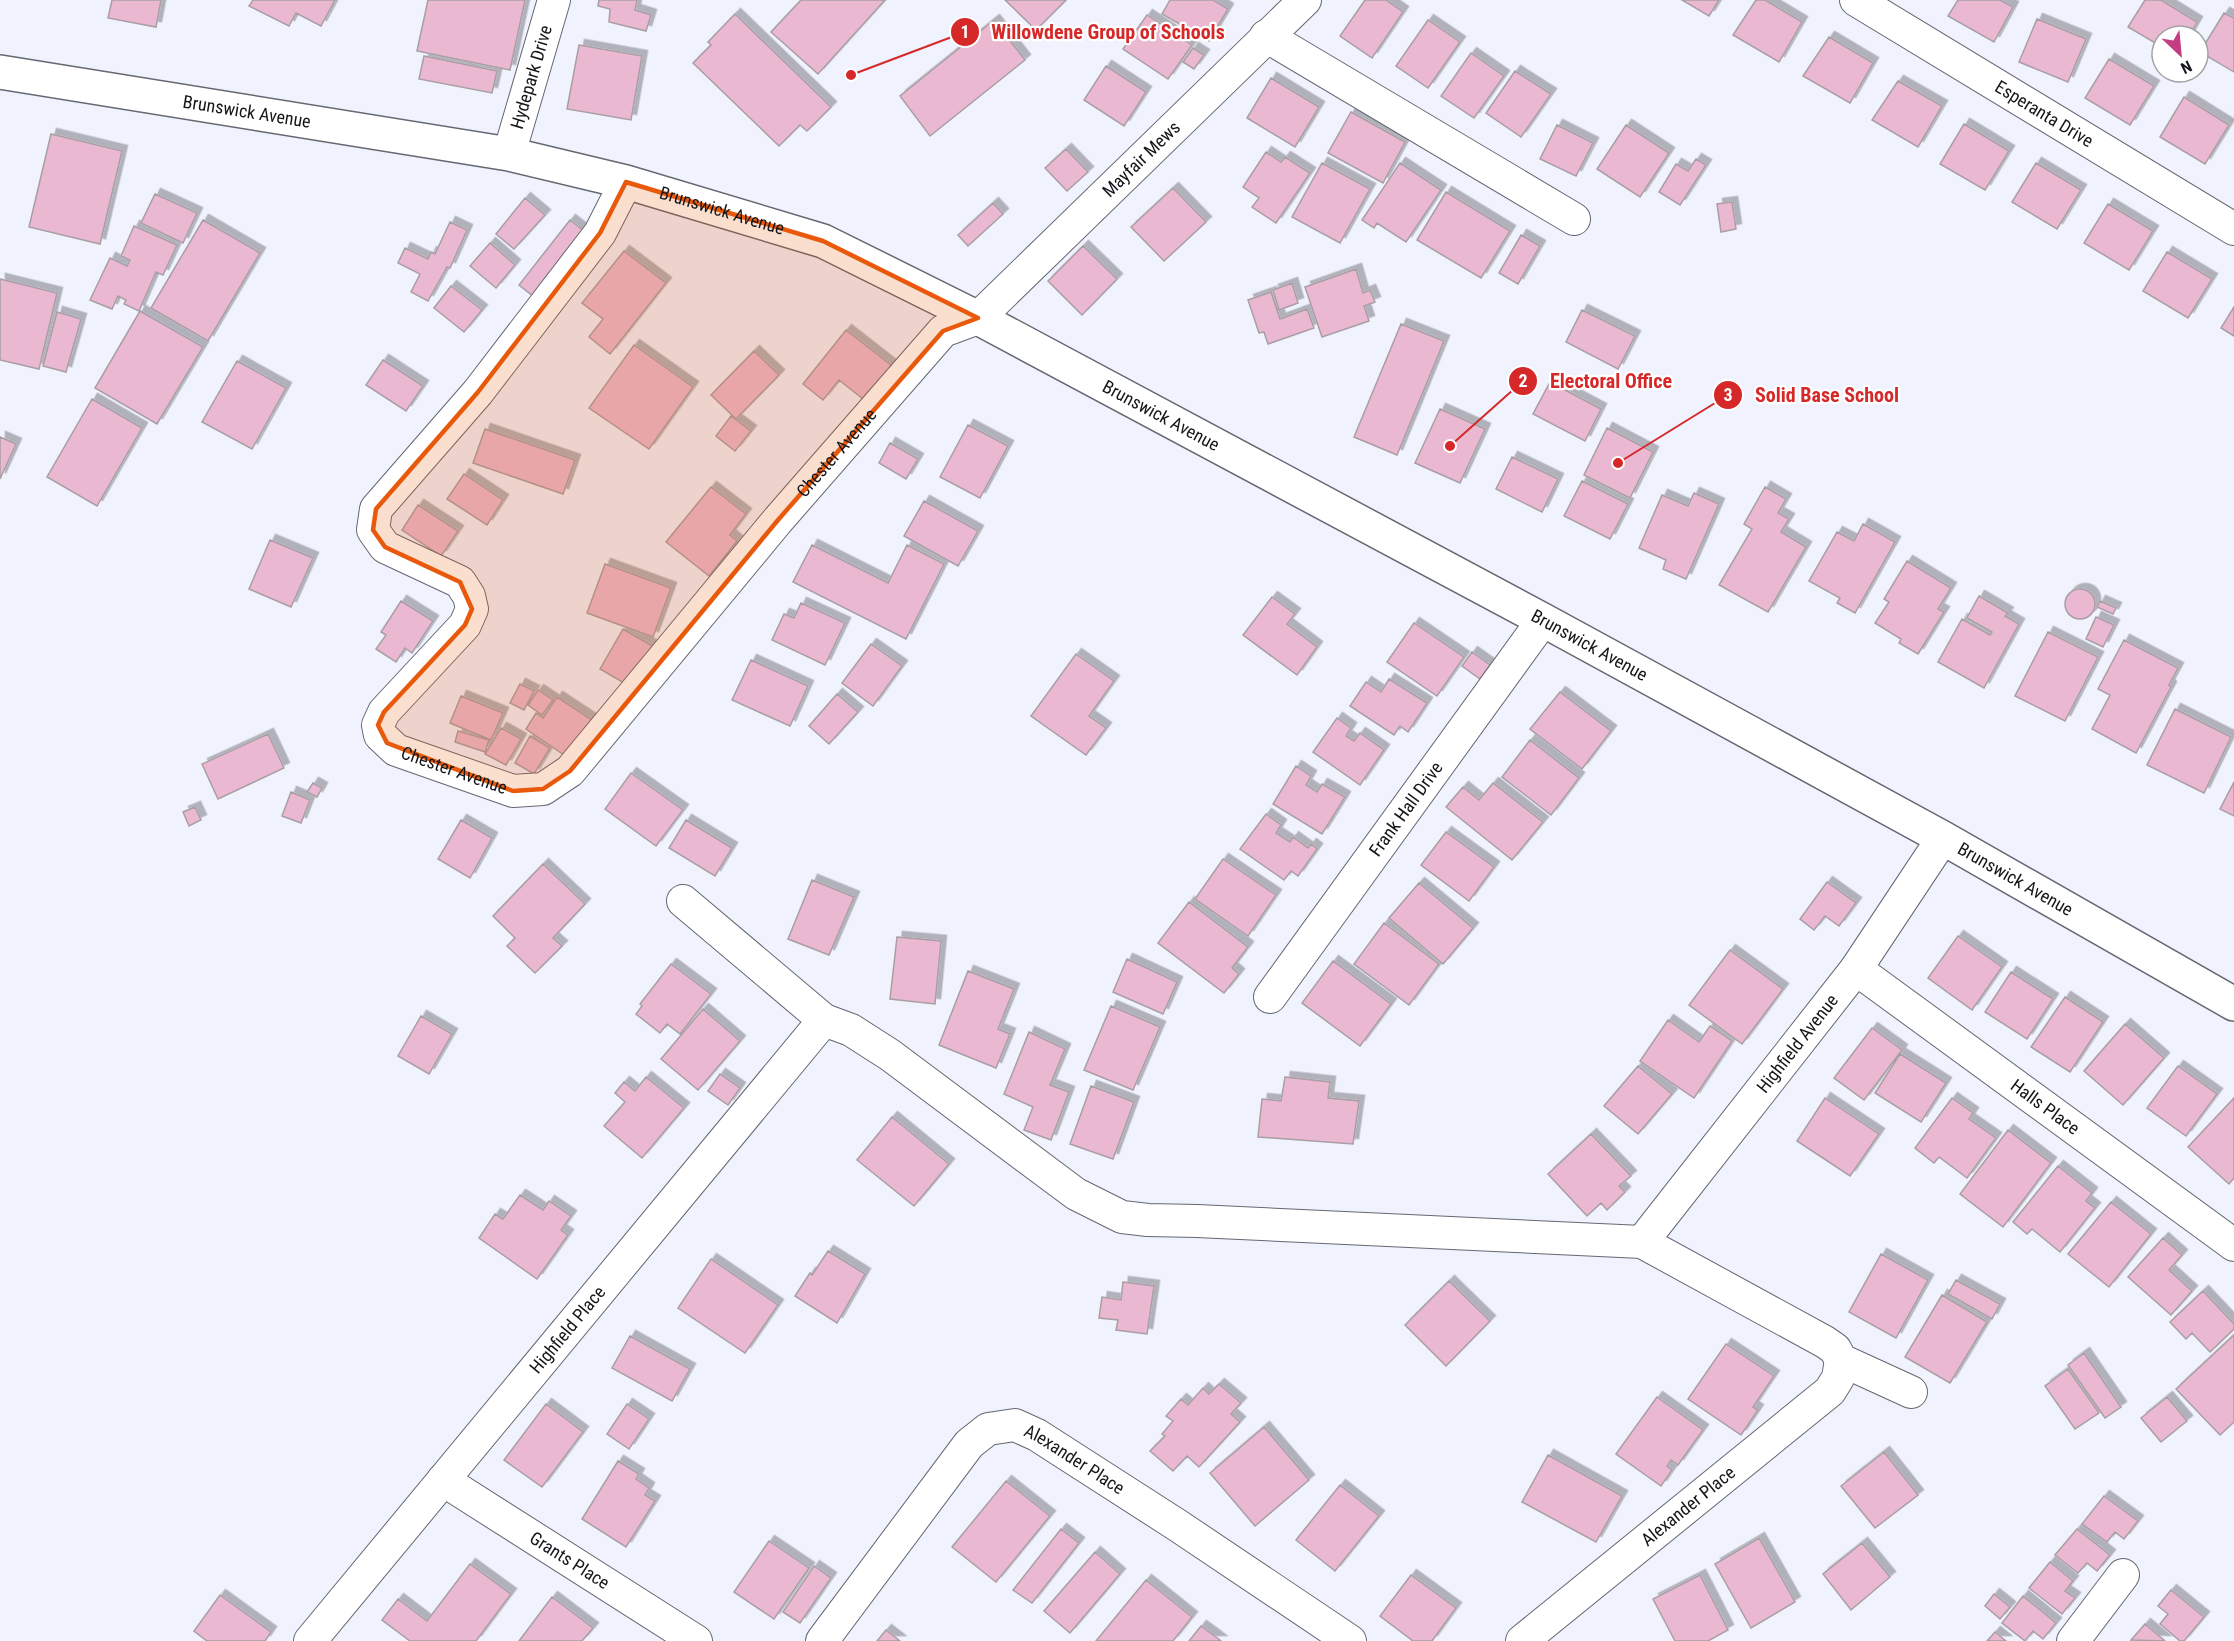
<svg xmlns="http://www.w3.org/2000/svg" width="2234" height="1641" font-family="'Roboto Condensed',sans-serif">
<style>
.building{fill:#eab9d1;stroke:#a99ea3;stroke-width:1.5;filter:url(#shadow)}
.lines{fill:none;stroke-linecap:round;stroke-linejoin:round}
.minor-casing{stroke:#656771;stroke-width:34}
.major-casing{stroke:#656771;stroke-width:36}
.minor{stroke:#fff;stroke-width:32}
.major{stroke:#fff;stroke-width:33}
.marked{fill:#e8590c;fill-opacity:0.2;stroke:#e8590c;stroke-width:4.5;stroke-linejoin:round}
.labels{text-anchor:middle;stroke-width:4.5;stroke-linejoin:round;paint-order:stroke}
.street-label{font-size:18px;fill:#15161a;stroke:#fff}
.leader{fill:none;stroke:#d62828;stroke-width:2}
.callout-dot{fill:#d62828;stroke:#fff;stroke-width:2}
.mark-label{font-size:18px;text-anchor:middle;font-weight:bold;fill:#fff}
.callout-label{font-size:20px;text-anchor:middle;font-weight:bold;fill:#d62828;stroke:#fff;stroke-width:4.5;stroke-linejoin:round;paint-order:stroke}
</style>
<defs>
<filter id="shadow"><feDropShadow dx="5.5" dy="-5.5" stdDeviation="0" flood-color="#0004"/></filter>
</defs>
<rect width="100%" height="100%" fill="#f0f2fe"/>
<!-- building -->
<path class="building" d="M112,0H161L156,27L108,18Z
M253,0H335L321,26L296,13L289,26L249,6Z
M428,0H525L510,70L417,51Z
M599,0H637L635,10L651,15L646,31L609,22L610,9L598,6Z
M801,0H885L818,74L771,32Z
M1005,0H1066L1036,30Z
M1170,0H1213L1228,9L1209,41L1162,14Z
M1365,0H1386L1403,12L1372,58L1340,36Z
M1682,0H1719L1709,16Z
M1756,0H1765L1802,22L1779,62L1733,35Z
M1958,0H2000L2013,7L1994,42L1948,16Z
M2145,0H2161L2197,22L2189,36H2162V47L2128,27Z
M2224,13L2234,18V72L2200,52Z
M735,14L831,107L807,131L800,125L779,146L693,63L711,45L708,42Z
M1147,15L1192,45L1168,79L1123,49Z
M2037,19L2086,39L2068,82L2019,62Z
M994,20L1025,60L930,136L900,96Z
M1428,20L1460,42L1428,88L1396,66Z
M1829,37L1873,63L1850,103L1803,76Z
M579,45L642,56L631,120L567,109Z
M1193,48L1204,55L1194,69L1183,62Z
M1471,53L1504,76L1474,118L1441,96Z
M424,56L497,71L492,93L419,79Z
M2109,59L2154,86L2130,125L2085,98Z
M1106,66L1146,92L1124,126L1084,100Z
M1515,71L1551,94L1521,137L1486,113Z
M1271,78L1319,107L1295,147L1247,118Z
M1898,81L1942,106L1918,147L1872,120Z
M2184,97L2229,125L2205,164L2160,137Z
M1351,112L1405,142L1383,183L1328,153Z
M1964,124L2009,151L1985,190L1940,164Z
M1557,125L1593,143L1576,176L1540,159Z
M1626,125L1669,153L1640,197L1597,169Z
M51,134L122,151L100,244L29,227Z
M1066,149L1088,172L1067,191L1045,168Z
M1266,152L1281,162L1285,157L1310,173L1276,223L1252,207L1259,198L1243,187Z
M1696,159L1706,165L1680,205L1659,192L1676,164L1688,171Z
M1322,163L1370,189L1340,243L1292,217Z
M1400,163L1441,190L1406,242L1377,223L1374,228L1362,220Z
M2036,163L2081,190L2057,229L2012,202Z
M1173,188L1206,222L1164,261L1131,227Z
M1446,192L1510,231L1481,278L1417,240Z
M155,194L197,213L183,243L141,223Z
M525,198L545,215L514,249L496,234Z
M1732,202L1736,229L1721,232L1717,204Z
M993,203L1003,214L968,246L958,235Z
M2108,204L2153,231L2129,270L2084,243Z
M203,220L260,253L208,341L151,308Z
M570,220L589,235L538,300L519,285Z
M450,222L467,230L450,268L447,267L428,301L411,292L420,274L398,263L405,248L428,259L431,252L435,254Z
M134,226L177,245L163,275L156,272L139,311L124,304L126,300L118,296L112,309L90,300L110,258L127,266L130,260L121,256Z
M1521,235L1540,246L1518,284L1499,273Z
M490,243L515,265L496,288L470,266Z
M1083,246L1117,279L1082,315L1048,281Z
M624,251L666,283L610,354L589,337L603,319L582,303Z
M2167,252L2212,279L2188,318L2143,291Z
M1356,269L1363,293L1370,290L1375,302L1364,306L1369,321L1322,337L1305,287Z
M0,279L57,293L39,369L0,360Z
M1292,283L1298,303L1279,310L1273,290Z
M451,286L482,310L464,332L434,308Z
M1271,292L1280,319L1307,309L1314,328L1268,344L1264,332L1259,333L1248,300Z
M2234,307V336L2221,328Z
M1582,310L1635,336L1618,369L1566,342Z
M140,311L203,347L157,424L95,388Z
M57,312L81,319L66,372L43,366Z
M1401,324L1444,341L1397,455L1354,437Z
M846,330L896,369L868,403L839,380L823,400L803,384Z
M634,345L693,387L649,449L589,408Z
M754,351L779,375L736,419L711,395Z
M383,360L423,386L406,411L366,385Z
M237,361L286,388L252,449L202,422Z
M1550,382L1601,409L1585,441L1533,414Z
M92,399L142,428L97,506L47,477Z
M1440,409L1485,429L1460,483L1415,463Z
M731,416L751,431L735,451L716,436Z
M968,425L1008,446L980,498L940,477Z
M1607,428L1653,452L1630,498L1584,475Z
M485,429L575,460L563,494L473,463Z
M0,437L16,444L0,479Z
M890,443L918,459L906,479L879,463Z
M1512,457L1558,479L1542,512L1496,489Z
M464,474L503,500L487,525L447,499Z
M1582,481L1628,504L1610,539L1564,516Z
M711,487L746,514L730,535L737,541L709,576L666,542Z
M1765,487L1786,499L1778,513L1789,519L1781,532L1806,547L1768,612L1719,585L1752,529L1744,524Z
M1694,493L1719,504L1686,579L1663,569L1666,560L1639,548L1662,495L1688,506Z
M924,501L978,531L958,566L904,536Z
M418,505L458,531L441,556L402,530Z
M1863,524L1895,542L1855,613L1837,603L1840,598L1809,581L1837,532L1854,541Z
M270,540L313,558L291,607L249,589Z
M812,545L888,583L907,545L944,564L906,639L793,582Z
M1907,561L1951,588L1938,609L1944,612L1918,654L1899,643L1901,639L1875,623L1889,602L1884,599Z
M605,564L671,588L653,637L587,613Z
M2065 604a15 15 0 1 1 30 0a15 15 0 1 1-30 0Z
M1979,596L2008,613L2005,616L2019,624L1984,688L1938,662L1962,619L1990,635L1992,632L1967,618Z
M1272,597L1295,614L1287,624L1317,647L1297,675L1243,635Z
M401,601L433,621L412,653L405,648L396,662L376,649L386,635L381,632Z
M2100,601L2116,608L2113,614L2097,607Z
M801,603L845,623L825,665L772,640L784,614L794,618Z
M2096,617L2114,625L2103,647L2086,639Z
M1414,623L1464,657L1437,696L1387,662Z
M623,629L654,647L631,687L600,669Z
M2048,632L2098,657L2065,721L2015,696Z
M2124,640L2178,668L2169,685L2171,687L2136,753L2092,729L2110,695L2098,689Z
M871,644L902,666L873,706L842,683Z
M1472,652L1490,665L1480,679L1462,666Z
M1076,654L1114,681L1089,716L1106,728L1086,755L1031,716Z
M751,660L808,686L790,726L732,700Z
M1389,679L1427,703L1408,732L1400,726L1394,735L1350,706L1366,682L1381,692Z
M520,684L534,691L524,710L510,703Z
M538,690L553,700L542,715L528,705Z
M1560,692L1611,731L1582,769L1530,729Z
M837,694L858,712L829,744L809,726Z
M461,696L503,713L491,740L450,723Z
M557,697L592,720L567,757L526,729L536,713L543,718Z
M2175,709L2231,737L2204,793L2147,765Z
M1337,718L1351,728L1346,736L1354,741L1360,733L1384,750L1360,785L1313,752Z
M501,728L521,739L506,765L485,754Z
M458,731L489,740L485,752L455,742Z
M268,734L284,768L218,799L202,764Z
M530,736L550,748L534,774L515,763Z
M1530,740L1579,778L1551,815L1502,777Z
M1296,766L1311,776L1306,785L1317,792L1322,784L1345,797L1322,834L1273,804Z
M631,773L683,810L656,846L605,809Z
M2234,782V816L2220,809Z
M313,783L322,788L317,797L307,792Z
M1493,783L1543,822L1512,860L1446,807L1463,787L1479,800Z
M291,792L310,800L301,823L282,816Z
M195,807L201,820L189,826L183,812Z
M1266,814L1281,825L1276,833L1290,842L1293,837L1308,848L1311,844L1317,849L1298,876L1291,871L1284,880L1240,849Z
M461,820L492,838L470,878L438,859Z
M686,820L732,848L715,876L669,848Z
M1446,832L1494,867L1469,901L1421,865Z
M1223,859L1276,895L1248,936L1195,899Z
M543,864L585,904L553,938L562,946L535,973L507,946L515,938L493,916Z
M812,880L854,897L829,955L788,939Z
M1827,882L1856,903L1839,926L1825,916L1814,930L1800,919Z
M1419,883L1473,928L1443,964L1389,918Z
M1189,902L1248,947L1232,968L1239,974L1224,993L1158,943Z
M1384,923L1439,964L1409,1005L1354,964Z
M1958,936L2002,967L1972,1010L1928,978Z
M897,937L941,941L935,1004L890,999Z
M1730,950L1783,989L1742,1044L1689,1005Z
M1127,959L1177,982L1163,1014L1113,992Z
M1333,961L1391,1004L1360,1046L1302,1003Z
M671,964L711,994L680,1034L667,1024L660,1033L636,1014L642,1006L640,1004Z
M968,971L1014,989L998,1029L1010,1034L996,1068L939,1045Z
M2011,972L2053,999L2027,1039L1985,1012Z
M2065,997L2103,1022L2070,1072L2031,1047Z
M1111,1006L1160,1027L1133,1090L1084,1070Z
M703,1009L740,1041L698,1090L661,1059Z
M421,1016L452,1034L429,1074L398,1056Z
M1668,1020L1699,1042L1710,1026L1732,1041L1694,1098L1640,1061Z
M2125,1024L2164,1058L2123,1105L2084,1071Z
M1872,1028L1902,1050L1864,1100L1834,1078Z
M1029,1032L1065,1049L1050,1085L1069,1092L1051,1140L1024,1130L1033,1107L1004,1094Z
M1900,1054L1946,1083L1921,1122L1875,1093Z
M1638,1066L1672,1094L1638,1134L1604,1106Z
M2178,1066L2217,1094L2186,1136L2147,1108Z
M720,1074L740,1088L728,1105L708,1091Z
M646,1077L684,1108L642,1158L604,1126L625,1102L615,1093L624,1082L635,1091Z
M1285,1077L1330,1082L1328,1098L1359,1101L1353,1144L1258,1137L1262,1099L1281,1101Z
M1091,1086L1134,1102L1113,1159L1070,1144Z
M1825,1098L1879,1134L1850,1176L1797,1141Z
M1952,1098L1973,1113L1969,1119L1996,1138L1967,1178L1939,1157L1934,1163L1915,1148Z
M2234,1098V1178L2229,1184L2188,1147Z
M892,1117L949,1164L914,1206L857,1160Z
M2008,1130L2051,1163L2003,1227L1960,1194Z
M1591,1134L1631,1176L1619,1186L1625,1192L1607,1210L1601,1203L1587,1216L1548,1174Z
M2058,1166L2092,1193L2086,1201L2095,1208L2060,1252L2032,1229L2027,1234L2013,1222Z
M520,1195L543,1210L549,1201L571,1216L561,1230L568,1235L537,1279L479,1238L495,1214L503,1219Z
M2111,1202L2151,1234L2109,1287L2068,1254Z
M2163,1238L2182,1255L2169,1270L2192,1291L2171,1315L2128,1277Z
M828,1251L865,1274L837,1323L795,1296L810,1273L812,1275Z
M1881,1254L1928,1280L1896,1338L1849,1312Z
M711,1259L778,1305L745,1353L678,1308Z
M1956,1280L2000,1304L1992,1319L1948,1294Z
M1449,1281L1490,1321L1446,1366L1405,1325Z
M1123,1282L1154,1286L1147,1334L1116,1330L1118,1320L1099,1318L1102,1297L1121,1300Z
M2203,1291L2234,1324V1329L2210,1352L2192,1333L2186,1339L2170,1322Z
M1942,1295L1987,1322L1950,1383L1905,1357Z
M2234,1335V1422L2220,1435L2176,1389Z
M630,1336L690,1369L672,1401L612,1368Z
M1726,1344L1774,1376L1753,1407L1758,1410L1741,1435L1688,1399Z
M2084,1353L2121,1407L2105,1418L2068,1365Z
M2068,1369L2099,1413L2075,1429L2045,1386Z
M1219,1384L1241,1403L1231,1414L1240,1422L1199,1467L1187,1456L1173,1471L1150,1451L1165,1436L1162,1434L1173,1421L1166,1416L1181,1399L1188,1405L1203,1388L1209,1394Z
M1657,1397L1703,1430L1678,1465L1671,1460L1667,1466L1672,1470L1661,1486L1616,1454Z
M2167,1397L2187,1421L2161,1442L2141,1418Z
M546,1404L583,1432L542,1487L504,1460Z
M627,1404L649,1419L629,1449L607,1434Z
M1264,1427L1309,1480L1255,1526L1210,1473Z
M1884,1452L1918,1495L1875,1528L1841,1486Z
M1548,1455L1622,1496L1596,1542L1522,1502Z
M618,1461L639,1474L636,1479L649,1488L645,1495L655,1501L626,1547L582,1519Z
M1006,1481L1050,1516L996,1582L952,1547Z
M1340,1485L1379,1516L1335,1571L1296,1540Z
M2104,1496L2138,1521L2124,1539L2115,1532L2107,1542L2082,1524Z
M1061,1529L1079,1543L1032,1603L1013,1590Z
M2077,1529L2110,1555L2097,1571L2087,1563L2078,1573L2055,1555Z
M1759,1538L1795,1602L1751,1628L1715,1564Z
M769,1541L809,1568L774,1619L734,1592Z
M1862,1543L1890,1577L1851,1610L1823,1574Z
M1095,1552L1120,1574L1070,1633L1044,1611Z
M2050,1562L2073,1581L2065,1591L2075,1598L2062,1614L2029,1588Z
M470,1564L511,1594L476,1641H410L382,1620L398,1599L427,1621Z
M814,1566L831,1578L800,1623L783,1612Z
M1411,1575L1456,1608L1432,1641H1413L1380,1616Z
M1700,1575L1728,1630L1708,1641H1675L1653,1599Z
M1146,1580L1192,1617L1173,1641H1096Z
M2171,1590L2204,1617L2184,1641H2180L2160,1624L2168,1614L2158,1606Z
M1994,1594L2010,1607L2000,1619L1985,1606Z
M220,1595L271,1632L265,1641H207L194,1631Z
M2023,1596L2056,1623L2043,1639L2033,1631L2025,1641L2002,1623Z
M552,1597L593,1628L582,1641H519Z
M2145,1624L2165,1641L2131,1640Z
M1201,1626L1212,1634L1221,1641H1189Z
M886,1630L900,1641H877Z
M1995,1632L2006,1641H1987Z"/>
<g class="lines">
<!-- minor casing -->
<g class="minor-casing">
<g id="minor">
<path id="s1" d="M1856,0L2234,229"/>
<path d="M1266,36L1574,219"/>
<path id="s2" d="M509,154L554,0"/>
<path id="s3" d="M626,182L600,233L478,392L376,509L373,530L385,547L460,582L469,596L472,609L465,625L384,712L378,725L380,735L396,750L513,791L543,789L570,771L778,520L943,331L978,318L1305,0"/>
<path d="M683,901L824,1020L851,1030L890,1055L1076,1194L1122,1217L1148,1220L1197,1221L1642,1242L1825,1342L1835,1349L1841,1360L1911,1392"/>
<path id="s4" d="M1856,969L2234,1245"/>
<path id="s5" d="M1270,997L1543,620"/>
<path id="s6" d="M1642,1242L1856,969L1943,838"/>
<path id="s7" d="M443,1480L696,1641"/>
<path id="s8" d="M310,1641L824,1020"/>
<path id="s9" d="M822,1641L969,1444L988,1429L1015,1425L1037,1435L1177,1525L1350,1641"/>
<path id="s10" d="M1522,1641L1830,1391L1838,1378L1841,1360"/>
<path d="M2073,1641L2123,1575"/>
</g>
</g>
<!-- major casing -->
<g class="major-casing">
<g id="major">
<path id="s11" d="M0,72L509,154L626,182L823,241L978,318L1543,620L1943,838L2234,1004"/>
</g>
</g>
<!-- minor -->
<use href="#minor" class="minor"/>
<!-- major -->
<use href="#major" class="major"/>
</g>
<!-- marked area -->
<path class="marked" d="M626,182L823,241L978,318L943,331L778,520L570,771L543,789L513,791L387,743L378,725L384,712L465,625L472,609L460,582L385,547L373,530L376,509L478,392L600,233Z"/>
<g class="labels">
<!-- street labels -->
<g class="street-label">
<text dy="6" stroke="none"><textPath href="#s2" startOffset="80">Hydepark Drive</textPath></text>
<text dy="6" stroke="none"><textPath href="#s11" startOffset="250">Brunswick Avenue</textPath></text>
<text dy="6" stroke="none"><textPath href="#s1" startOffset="220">Esperanta Drive</textPath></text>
<text dy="6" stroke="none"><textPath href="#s3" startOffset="1779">Mayfair Mews</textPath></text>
<text dy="6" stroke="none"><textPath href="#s11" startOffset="736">Brunswick Avenue</textPath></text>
<text dy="6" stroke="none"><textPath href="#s11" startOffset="1222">Brunswick Avenue</textPath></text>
<text dy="6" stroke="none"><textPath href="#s3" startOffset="1352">Chester Avenue</textPath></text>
<text dy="6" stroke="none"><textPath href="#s11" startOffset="1708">Brunswick Avenue</textPath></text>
<text dy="6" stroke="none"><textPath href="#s3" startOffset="812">Chester Avenue</textPath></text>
<text dy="6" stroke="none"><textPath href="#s5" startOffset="232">Frank Hall Drive</textPath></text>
<text dy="6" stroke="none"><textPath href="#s11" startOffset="2194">Brunswick Avenue</textPath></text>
<text dy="6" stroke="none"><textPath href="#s6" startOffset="252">Highfield Avenue</textPath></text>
<text dy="6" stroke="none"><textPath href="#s4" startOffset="234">Halls Place</textPath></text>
<text dy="6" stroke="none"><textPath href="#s8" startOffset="404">Highfield Place</textPath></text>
<text dy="6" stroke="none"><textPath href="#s9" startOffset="366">Alexander Place</textPath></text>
<text dy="6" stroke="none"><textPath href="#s10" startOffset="214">Alexander Place</textPath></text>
<text dy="6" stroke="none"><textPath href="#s7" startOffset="150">Grants Place</textPath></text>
</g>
</g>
<!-- callouts -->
<path class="leader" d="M851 75L965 32M1450 446L1523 381M1618 463L1728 395"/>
<g class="callout-dot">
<circle cx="851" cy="75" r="6"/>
<circle cx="1450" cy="446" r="6"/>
<circle cx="1618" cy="463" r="6"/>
<circle cx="965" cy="32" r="15"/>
<circle cx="1523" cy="381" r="15"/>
<circle cx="1728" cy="395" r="15"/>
</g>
<g class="mark-label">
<text x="965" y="38">1</text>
<text x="1523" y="387">2</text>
<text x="1728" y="401">3</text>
</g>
<g class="callout-label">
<text x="1108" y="39">Willowdene Group of Schools</text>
<text x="1611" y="388">Electoral Office</text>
<text x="1827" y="402">Solid Base School</text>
</g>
<!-- north arrow -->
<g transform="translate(2180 54) rotate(154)"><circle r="28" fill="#ffffff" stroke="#a1a2a3" stroke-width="1.5"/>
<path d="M0-4.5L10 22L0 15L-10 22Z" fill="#c23d81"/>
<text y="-9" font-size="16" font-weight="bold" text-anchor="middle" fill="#15161a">N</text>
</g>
</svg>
